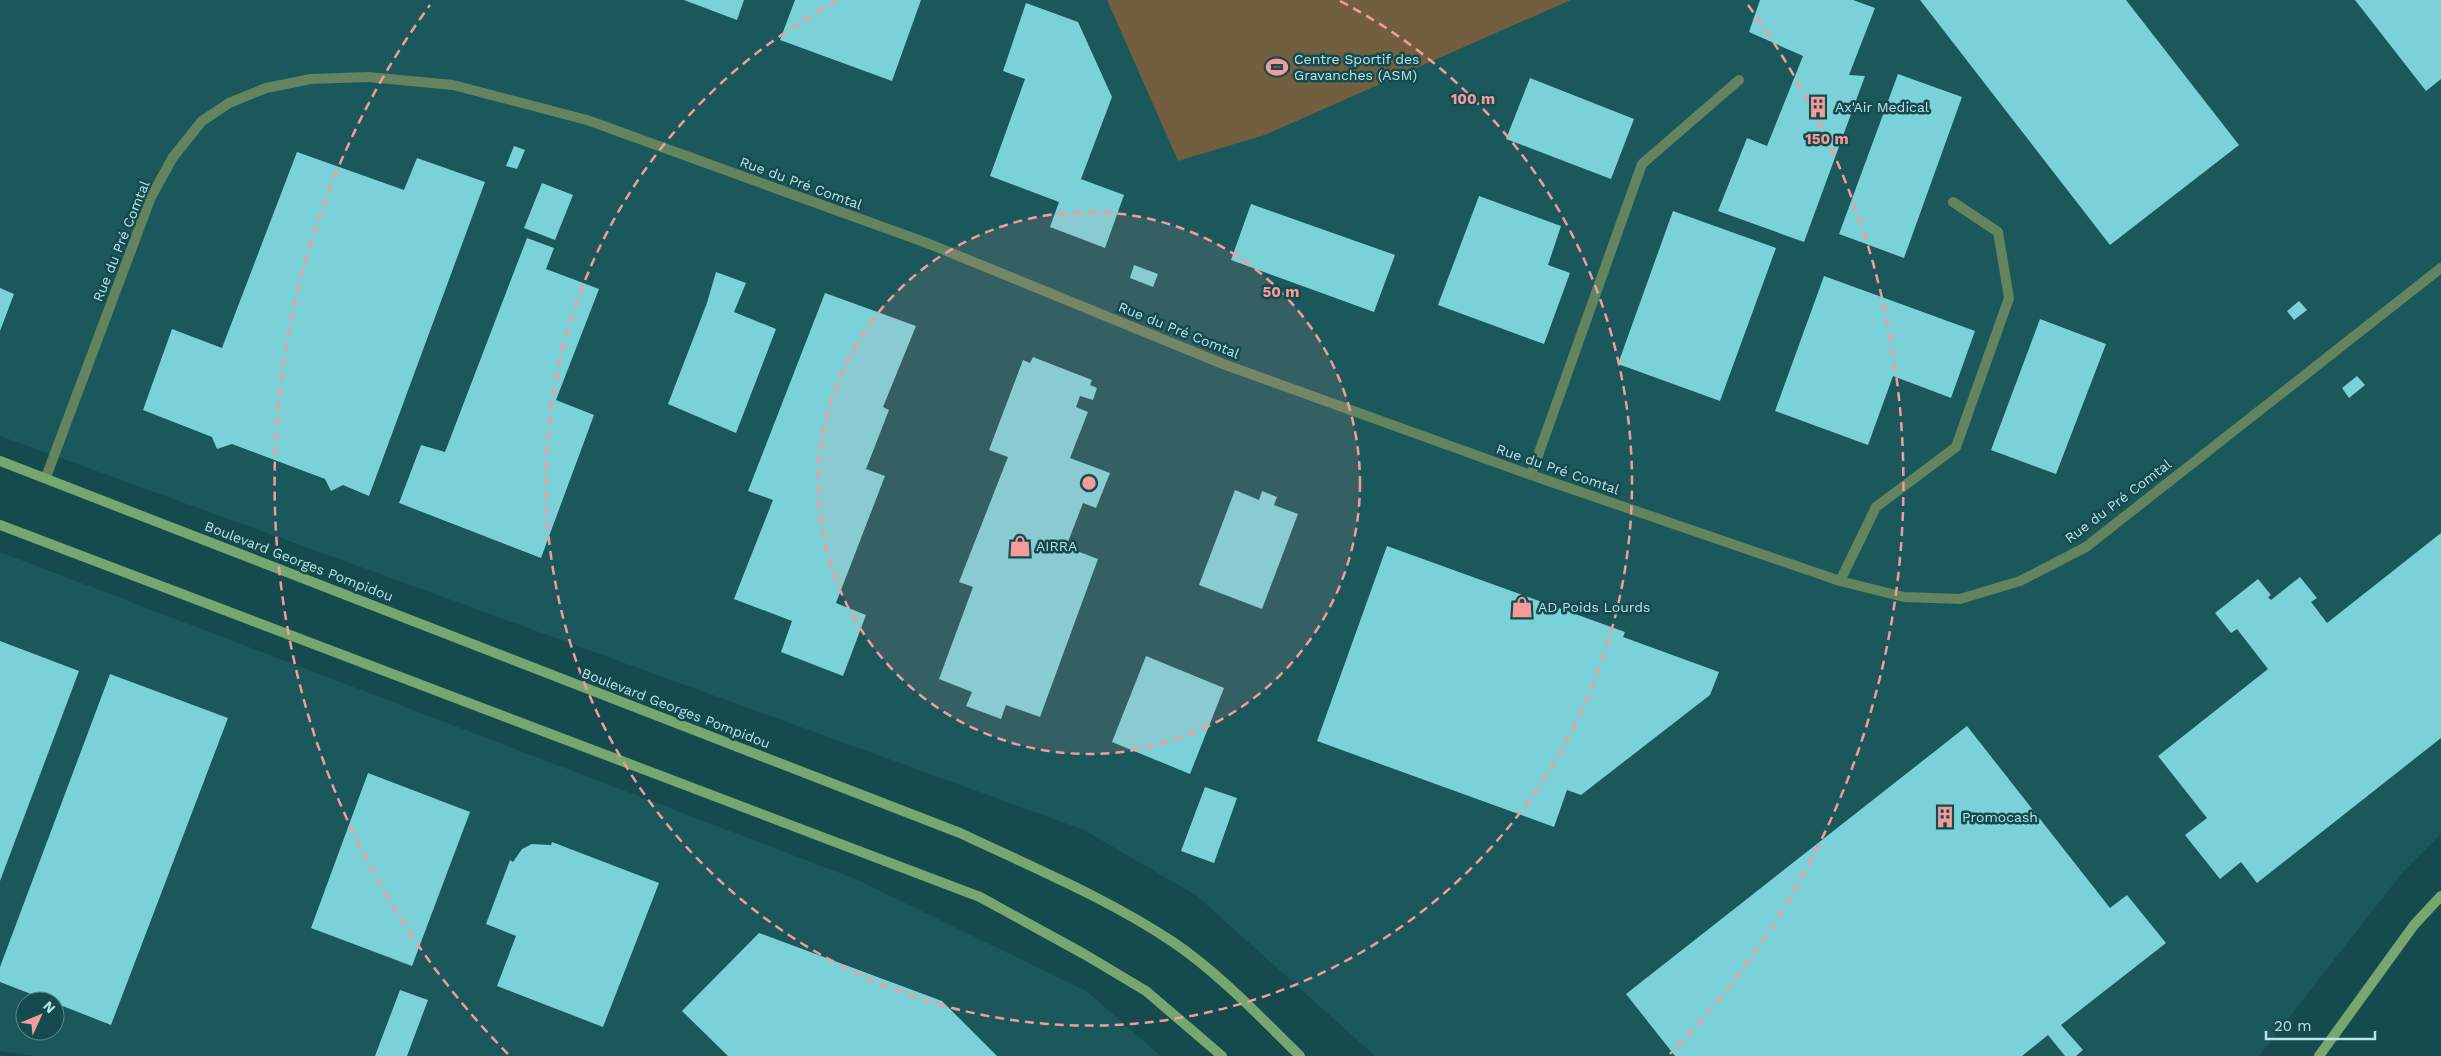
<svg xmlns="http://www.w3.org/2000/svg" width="2441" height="1056" font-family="'Work Sans',sans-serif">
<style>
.built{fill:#1b585c;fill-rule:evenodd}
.green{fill:#725f3f}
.building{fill:#7ad2d8}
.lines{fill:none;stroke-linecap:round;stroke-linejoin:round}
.lane{stroke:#64835f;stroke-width:10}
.street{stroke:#64835f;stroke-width:10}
.secondary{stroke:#75a76e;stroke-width:10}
.ring{fill:none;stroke:#f59b99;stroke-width:2.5;stroke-dasharray:9 6}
.labels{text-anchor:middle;stroke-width:5;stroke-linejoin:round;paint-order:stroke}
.poi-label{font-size:14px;fill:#b9e4e7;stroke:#154a4e;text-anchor:start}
.street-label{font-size:14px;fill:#b9e4e7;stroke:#154a4e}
.centre{fill:#f59b99;stroke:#154a4e;stroke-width:2.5}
.ring-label{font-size:15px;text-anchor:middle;font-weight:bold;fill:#f59b99;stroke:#154a4e;stroke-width:5;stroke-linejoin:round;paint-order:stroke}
</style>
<rect width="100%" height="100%" fill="#154a4e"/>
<!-- built -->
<path class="built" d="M0,0H1107L1178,161L1265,135L1571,0H2441V834L2402,873L2259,1056H1375L1197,896L1084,830L0,436Z
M0,552L858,880L1086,991L1161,1056H37L0,1051ZM25,1001H55V1031H25Z"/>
<!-- green -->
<path class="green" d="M1107,0H1571L1265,135L1178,161Z"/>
<!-- building -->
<path class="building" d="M684,0H744L737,20Z
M795,0H921L892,81L780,40Z
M1760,0H1853L1875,8L1849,75L1865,76L1804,242L1718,211L1747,138L1767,146L1803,56L1749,32Z
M1920,0H2126L2239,145L2110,245Z
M2355,0H2441V79L2426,91Z
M1026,3L1078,22L1112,97L1081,179L1124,195L1105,248L1050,227L1059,202L990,176L1025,79L1003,71Z
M1898,74L1962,97L1904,258L1839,234Z
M1530,78L1634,119L1611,179L1506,139Z
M514,146L525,150L517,169L506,166Z
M297,152L404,190L417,158L485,182L369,496L343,485L331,491L325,479L232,444L217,449L212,437L143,410L172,329L222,348Z
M542,183L573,195L555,240L524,228Z
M1479,196L1561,226L1548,265L1570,273L1544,344L1438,305Z
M1251,204L1395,255L1374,312L1231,260Z
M1673,211L1776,248L1720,401L1618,364Z
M527,238L554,248L546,269L599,289L556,400L594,415L541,558L399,503L421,445L445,452Z
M1134,265L1158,274L1153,287L1130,278Z
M716,272L746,283L734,312L776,329L736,433L668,404L707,303Z
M1824,276L1975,331L1951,398L1893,376L1868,445L1775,411Z
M0,288L14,294L0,331Z
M825,293L916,326L883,407L889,410L866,469L885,476L836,603L866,615L843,676L781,652L792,621L734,599L773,500L748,491Z
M2299,301L2307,310L2294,320L2287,311Z
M2040,319L2106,344L2056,474L1991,450Z
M1033,357L1092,380L1090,385L1097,388L1093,400L1080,396L1076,407L1088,412L1070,458L1110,473L1096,508L1083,503L1066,547L1098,559L1040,717L1006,705L1001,719L966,706L972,692L939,679L973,587L959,582L1008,457L989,450L1023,360L1030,363Z
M2357,376L2365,385L2349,398L2342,388Z
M1235,490L1259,500L1262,491L1277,497L1274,505L1298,514L1262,609L1199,585Z
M2441,533V738L2257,883L2241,862L2220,879L2185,835L2207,818L2158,756L2268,669L2237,629L2231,633L2215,613L2258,579L2271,595L2268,597L2271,600L2300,577L2317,598L2311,602L2327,623Z
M1387,546L1625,632L1623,637L1719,672L1710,695L1581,795L1567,790L1554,827L1317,741Z
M0,641L79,671L0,881Z
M1146,656L1224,688L1190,774L1112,742Z
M110,674L228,718L111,1025L55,1003V1001H49L0,982V967Z
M1967,726L2110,908L2127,895L2166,943L2061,1025L2083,1050L2076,1056H2065L2048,1035L2022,1056H1675L1626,994Z
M368,773L470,812L412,966L311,928Z
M1205,787L1237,798L1214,863L1181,851Z
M552,842L659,883L603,1027L497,986L516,936L486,924L510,860L513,862L522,849L532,844L551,845Z
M759,933L942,1001L997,1056H728L682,1011Z
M400,990L428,1000L407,1056H375Z"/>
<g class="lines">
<!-- lane -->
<path class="lane" d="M1531,475L1642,164L1739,80
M1840,581L1876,507L1956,447L2009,298L1998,232L1953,202"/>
<!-- street -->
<path class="street" d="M46,477L151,197L173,157L202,121L229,103L266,88L311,79L368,77L453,85L587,120L927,243L1223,364L1531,475L1840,581L1904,597L1960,599L2020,581L2086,547L2441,268"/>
<!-- secondary -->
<path class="secondary" d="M0,461L960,833C1032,867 1107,898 1173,942C1220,974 1260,1017 1300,1056
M0,525L980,897L1084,954L1146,991L1222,1056
M2319,1056L2414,925L2441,896"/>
</g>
<!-- distance rings -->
<circle cx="1089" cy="483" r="271" fill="#f59b99" fill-opacity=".12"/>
<g class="ring">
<circle cx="1089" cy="483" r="271"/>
<path d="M1340 1A543 543 0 1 1 838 1"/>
<path d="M508 1054A814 814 0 0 1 430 5M1748 5A814 814 0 0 1 1670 1054"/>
</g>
<!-- icons -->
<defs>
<g id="stadium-bare" transform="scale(1.725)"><path d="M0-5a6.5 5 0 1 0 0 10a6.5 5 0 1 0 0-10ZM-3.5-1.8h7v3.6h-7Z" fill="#f59b99" stroke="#154a4e" stroke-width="2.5" paint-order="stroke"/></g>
<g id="building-bare" transform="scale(1.725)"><path d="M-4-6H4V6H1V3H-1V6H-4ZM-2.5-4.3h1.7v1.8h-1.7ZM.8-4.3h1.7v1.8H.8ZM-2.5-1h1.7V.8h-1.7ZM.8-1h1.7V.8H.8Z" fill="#f59b99" stroke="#154a4e" stroke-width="2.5" paint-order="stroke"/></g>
<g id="shop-bare" transform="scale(1.725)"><path d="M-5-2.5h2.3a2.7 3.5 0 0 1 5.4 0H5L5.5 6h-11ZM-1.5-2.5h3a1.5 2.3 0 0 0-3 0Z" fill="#f59b99" stroke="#154a4e" stroke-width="2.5" paint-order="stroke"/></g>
</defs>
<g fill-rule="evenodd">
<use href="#stadium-bare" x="1277" y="67"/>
<use href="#building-bare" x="1818" y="107"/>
<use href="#shop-bare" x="1020" y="546"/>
<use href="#shop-bare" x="1522" y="607"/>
<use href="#building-bare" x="1945" y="817"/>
</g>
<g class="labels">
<!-- poi labels -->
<g class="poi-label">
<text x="1294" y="64">Centre Sportif des<tspan x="1294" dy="16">Gravanches (ASM)</tspan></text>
<text x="1835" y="112">Ax'Air Medical</text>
<text x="1036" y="551">AIRRA</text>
<text x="1538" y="612">AD Poids Lourds</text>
<text x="1962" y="822">Promocash</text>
</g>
<!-- street labels -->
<g class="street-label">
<text transform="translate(801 183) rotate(20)" y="5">Rue du Pré Comtal</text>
<text transform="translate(121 241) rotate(-68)" y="5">Rue du Pré Comtal</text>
<text transform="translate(1179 330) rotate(22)" y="5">Rue du Pré Comtal</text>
<text transform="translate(1558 469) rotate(19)" y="5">Rue du Pré Comtal</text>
<text transform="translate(2118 501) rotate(-37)" y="5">Rue du Pré Comtal</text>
<text transform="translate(299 561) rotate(21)" y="5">Boulevard Georges Pompidou</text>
<text transform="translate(676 708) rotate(21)" y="5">Boulevard Georges Pompidou</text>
</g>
</g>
<circle cx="1089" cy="483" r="8" class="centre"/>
<g class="ring-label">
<text x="1473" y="104">100 m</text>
<text x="1827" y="144">150 m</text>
<text x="1281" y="297">50 m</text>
</g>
<!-- north arrow -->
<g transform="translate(40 1016) rotate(46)"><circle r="24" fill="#154a4e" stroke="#57888b"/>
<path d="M0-4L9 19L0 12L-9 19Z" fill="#f59b99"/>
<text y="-8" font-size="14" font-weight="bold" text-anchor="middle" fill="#b9e4e7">N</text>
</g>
<!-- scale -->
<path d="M2266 1031v8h109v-8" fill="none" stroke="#b9e4e7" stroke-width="2.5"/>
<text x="2274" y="1031" font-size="15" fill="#b9e4e7" stroke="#154a4e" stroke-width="4" paint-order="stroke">20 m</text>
</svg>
